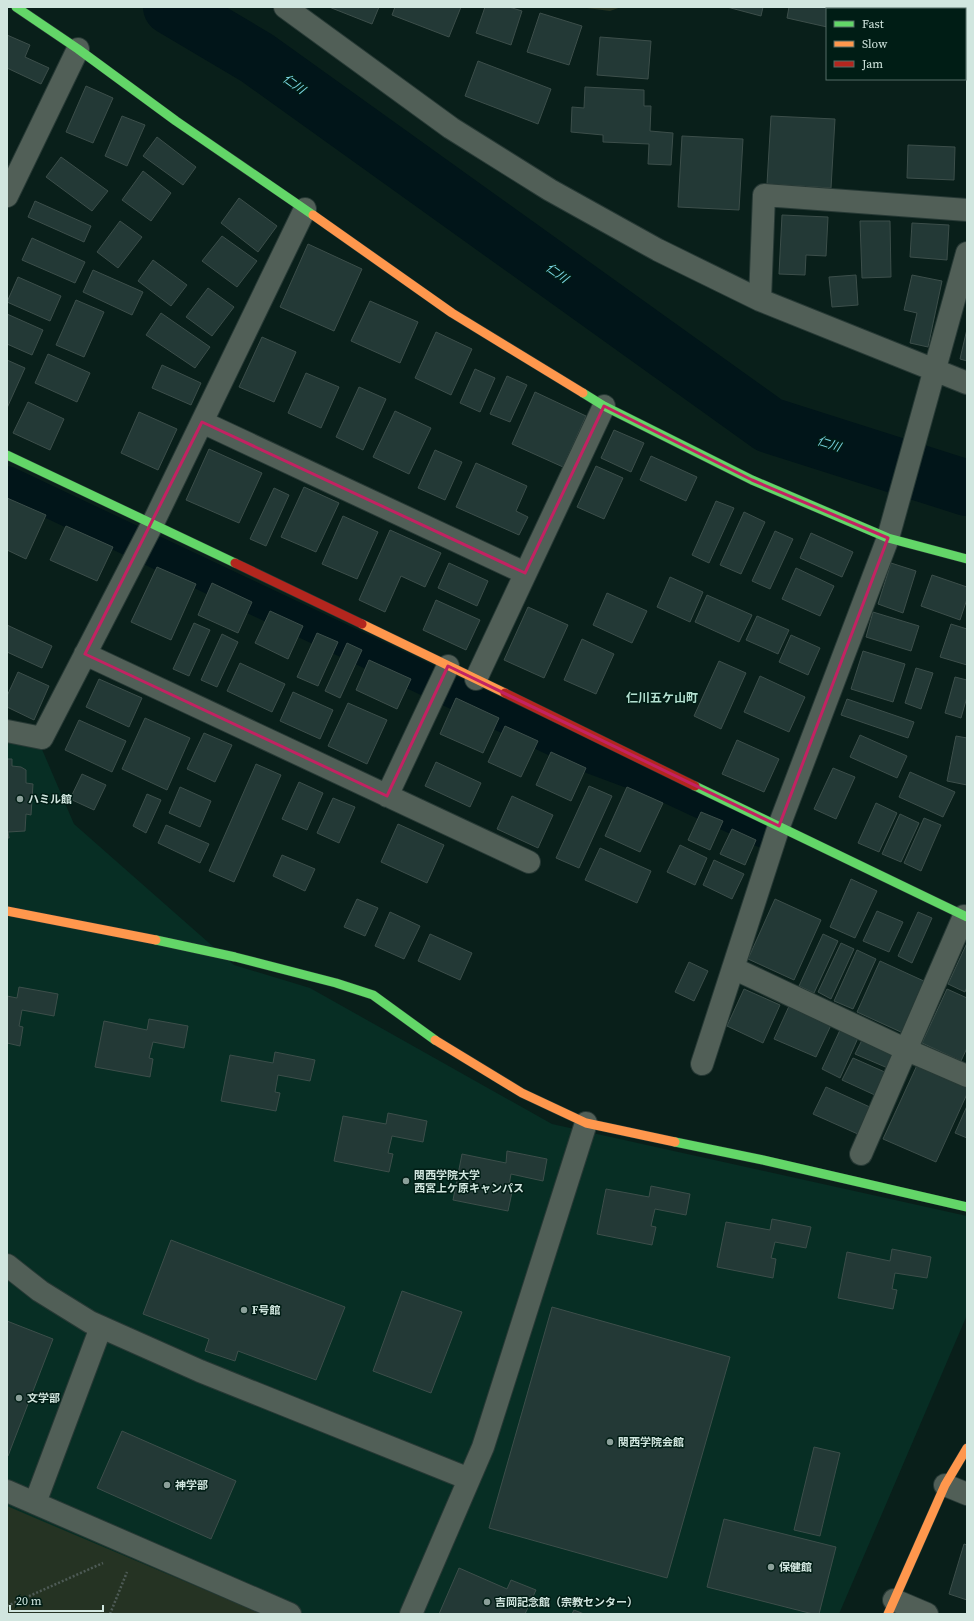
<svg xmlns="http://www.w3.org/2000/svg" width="974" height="1621" font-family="'Source Serif 4','Noto Sans JP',serif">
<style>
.built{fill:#072e24}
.green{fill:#253323}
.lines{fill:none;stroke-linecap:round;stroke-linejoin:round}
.canal{stroke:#011519;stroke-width:32}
.river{stroke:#011519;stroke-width:56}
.building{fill:#233936;stroke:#3c4e4a}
.street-casing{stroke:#273935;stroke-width:24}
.fast-casing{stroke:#273935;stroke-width:10}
.slow-casing{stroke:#273935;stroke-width:10}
.jam-casing{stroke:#273935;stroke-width:10}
.path{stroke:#4e5b56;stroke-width:2.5;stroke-dasharray:2 2;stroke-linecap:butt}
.street{stroke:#515f57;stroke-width:22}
.fast{stroke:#63d668;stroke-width:9}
.slow{stroke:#ff974d;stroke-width:9}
.jam{stroke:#b3261e;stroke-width:9}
.marked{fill:none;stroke:#c32262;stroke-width:3;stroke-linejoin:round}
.poi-dot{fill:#8ba09a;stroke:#001d15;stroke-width:1.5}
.labels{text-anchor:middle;stroke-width:3;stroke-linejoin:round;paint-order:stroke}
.poi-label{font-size:11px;font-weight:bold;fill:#d1e6df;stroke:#001d15;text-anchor:start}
.water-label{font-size:12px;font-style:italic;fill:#7ad4e3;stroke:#001d15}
.neighbourhood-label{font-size:12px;font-weight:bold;fill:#b3dfd0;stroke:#001d15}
</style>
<rect width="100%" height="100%" fill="#091f1a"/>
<!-- built -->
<path class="built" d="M7,740L41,747L74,824L234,965L310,988L552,1124L967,1216V1315L839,1614H7Z"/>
<!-- green -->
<path class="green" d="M579,7H621L610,11Z
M7,1506L42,1521L262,1614H7Z"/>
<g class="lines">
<!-- canal -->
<path class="canal" d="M7,482L592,758L659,783L764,832"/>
<!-- river -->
<path class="river" d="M171,7L257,58L769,425L967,488"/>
</g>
<!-- building -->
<path class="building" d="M329,7H379L372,24Z
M395,7H461L449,37L392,15Z
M485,7H509L522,11L511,45L476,33Z
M727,7H763L761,16Z
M789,7H858L857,9H827V27L787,18Z
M540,13L582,26L569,65L527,52Z
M7,35L30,45L25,57L49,68L41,84L7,68Z
M600,37L651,41L648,79L597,75Z
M478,61L551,89L538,124L465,96Z
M86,86L113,98L93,143L66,132Z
M585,87L644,90V106H651L650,131L673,133L671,165L648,164L649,144L603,142V135L571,132L572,107L584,108Z
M122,116L145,125L127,166L105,156Z
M771,116L835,119L831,188L767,184Z
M682,136L743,139L739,210L678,207Z
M157,137L196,167L183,185L143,156Z
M908,145L955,147L954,180L907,178Z
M61,157L108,191L92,211L46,177Z
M143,171L171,193L151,221L122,200Z
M239,198L277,226L258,252L221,223Z
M35,201L91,226L84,242L28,217Z
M782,215L828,217L826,256L806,255L805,275L779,274Z
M120,221L142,237L118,268L97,252Z
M860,221H890L891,277L862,278Z
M912,223L949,225L947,260L910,257Z
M222,236L257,261L237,287L202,261Z
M32,238L85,262L75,283L22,260Z
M308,244L362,269L334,331L280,307Z
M153,260L187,285L171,306L138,281Z
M93,270L143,292L132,315L83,292Z
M856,275L858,305L832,307L829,277Z
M912,275L942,281L928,347L910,343L917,313L904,310Z
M18,277L61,296L50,321L7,302Z
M208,288L234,307L212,336L186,317Z
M76,300L104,312L84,357L56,345Z
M370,301L418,322L400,363L351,341Z
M161,313L210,347L195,368L146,335Z
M7,314L43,330L32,355L7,344Z
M967,329V361L960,359Z
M436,332L472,349L451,395L415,378Z
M262,337L296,352L274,402L239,387Z
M48,354L90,373L77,402L35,383Z
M7,360L25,368L7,408Z
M162,365L201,383L191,405L152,388Z
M475,369L495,378L480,412L460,403Z
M306,373L339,387L321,428L288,413Z
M507,376L527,385L510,422L490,414Z
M359,387L386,399L363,450L336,437Z
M535,392L586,416L563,467L512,444Z
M28,402L64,419L50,450L13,433Z
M395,411L431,428L409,474L373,457Z
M139,412L177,429L158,470L121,453Z
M614,430L644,443L631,472L601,458Z
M209,449L262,473L239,523L186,500Z
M435,450L462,462L445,500L418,488Z
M651,456L697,477L686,501L640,480Z
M476,463L527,486L516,511L528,517L519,535L456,507Z
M596,466L623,478L604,519L577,507Z
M304,487L339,503L316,552L281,537Z
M274,488L289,495L266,546L250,539Z
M7,498L46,515L26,559L7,550Z
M716,501L734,508L709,563L692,555Z
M744,512L765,522L741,574L720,565Z
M343,516L378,532L357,579L322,564Z
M66,526L113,547L97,581L50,560Z
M390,530L441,553L425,587L401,576L385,612L359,600Z
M775,531L793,539L770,589L752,581Z
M811,533L853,552L842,577L800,558Z
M449,563L488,581L477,606L438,588Z
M891,563L916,571L903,613L878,604Z
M157,567L196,584L171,640L131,622Z
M796,568L834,586L820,616L782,599Z
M932,575L967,587V599L960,620L921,606Z
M670,577L703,592L690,622L657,607Z
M212,583L252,602L238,633L198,615Z
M607,593L647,611L632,643L593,625Z
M707,595L752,615L739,642L695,622Z
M436,600L480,620L466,650L423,630Z
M528,607L568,625L544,678L504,660Z
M270,611L303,626L288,659L255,643Z
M873,612L919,626L911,651L866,637Z
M757,616L789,630L778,654L746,640Z
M194,623L210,630L189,676L173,669Z
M951,624L967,629V665L940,657Z
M7,625L52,646L42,668L7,652Z
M317,633L338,642L318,686L297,677Z
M222,634L238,642L217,687L201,680Z
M791,635L820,648L808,675L779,662Z
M582,639L614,654L596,694L564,680Z
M347,643L362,650L340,698L325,691Z
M863,651L905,664L893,702L851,689Z
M369,660L411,679L397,709L356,690Z
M719,661L746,673L721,729L694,716Z
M240,663L285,684L272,712L227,691Z
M916,668L933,673L921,709L905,703Z
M18,672L49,686L34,720L7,707V696Z
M760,676L805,697L789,732L744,712Z
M955,677L967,680V697L961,718L945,713Z
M99,679L142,698L129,727L86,707Z
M293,692L333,710L320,739L280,721Z
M456,698L499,718L483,753L440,734Z
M847,699L914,722L908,738L841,715Z
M348,703L387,720L367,764L328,746Z
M145,718L190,738L167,790L122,769Z
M79,720L126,741L112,772L65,750Z
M505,726L538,741L521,777L488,762Z
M204,733L232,745L215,782L187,769Z
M860,735L907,756L897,778L850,757Z
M956,736L967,738V785L947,781Z
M737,740L779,759L764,792L722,774Z
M551,752L586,768L571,801L536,785Z
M7,759H12V766L21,767L26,770V783L33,784L31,815L26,814L25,831L8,832L9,838H7Z
M436,762L481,783L470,807L425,786Z
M256,764L281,775L234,882L209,871Z
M833,768L855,777L836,819L814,809Z
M910,772L955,792L943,817L899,797Z
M82,774L106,785L94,810L70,799Z
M299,782L323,793L307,830L282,819Z
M589,786L612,796L579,868L556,858Z
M180,787L211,801L200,827L169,813Z
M627,787L663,803L640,852L605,836Z
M147,794L161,800L146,833L133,826Z
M512,796L553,815L538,848L497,829Z
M333,798L355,807L339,843L317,833Z
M876,803L897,813L879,852L858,843Z
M701,812L723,821L710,850L688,840Z
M900,814L919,823L901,862L882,854Z
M924,818L941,825L921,871L904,863Z
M398,824L444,845L427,883L381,862Z
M166,825L209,844L200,863L158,843Z
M732,829L756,840L745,865L720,854Z
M680,845L707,858L695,885L667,872Z
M600,848L651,871L637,903L585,880Z
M282,855L315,869L305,891L273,876Z
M714,860L744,874L732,899L703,885Z
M851,879L877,891L855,938L830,927Z
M357,899L378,908L365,936L344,927Z
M775,899L821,920L794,980L748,959Z
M877,911L903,922L889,952L863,941Z
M390,912L420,926L404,959L375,946Z
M918,912L932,918L912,963L898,956Z
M430,934L472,953L460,980L418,961Z
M823,934L838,941L814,993L799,986Z
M841,943L854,949L831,999L818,992Z
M967,943V987L965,992L948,984Z
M857,950L876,959L853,1009L834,1001Z
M880,961L926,982L903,1033L857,1012Z
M689,962L708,971L694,1001L675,992Z
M19,987L58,994L54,1016L22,1010L19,1026L23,1027L20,1046L7,1043V996L17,998Z
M744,989L780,1005L763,1043L727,1026Z
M947,989L967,998V1048L961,1061L922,1043Z
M790,1004L832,1023L816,1057L774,1039Z
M149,1019L188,1026L184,1048L153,1042L149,1058L153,1059L150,1077L95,1067L104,1021L147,1030Z
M840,1030L858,1038L840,1078L822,1069Z
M863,1038L897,1053L890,1069L855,1054Z
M275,1052L315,1060L310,1081L278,1075L275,1092L280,1093L276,1111L221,1101L230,1055L273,1063Z
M853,1058L887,1073L877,1096L842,1080Z
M918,1063L967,1085V1094L936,1162L883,1139Z
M826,1087L872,1108L860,1135L813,1114Z
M967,1106V1138L955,1133Z
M388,1113L427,1121L423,1142L392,1136L388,1153L393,1154L389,1172L334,1161L343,1116L386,1124Z
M507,1151L547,1159L543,1181L511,1174L508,1191L512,1192L508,1211L453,1200L462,1154L506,1163Z
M651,1186L690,1194L686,1215L655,1209L651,1226L656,1227L652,1245L597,1234L606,1189L649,1197Z
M772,1219L811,1227L806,1248L775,1242L771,1258L776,1259L773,1278L717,1267L726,1222L770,1230Z
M171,1240L345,1307L316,1380L238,1351L235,1361L205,1351L209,1339L143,1314Z
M892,1249L931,1257L927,1278L895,1273L892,1289L897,1290L893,1309L838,1298L847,1252L890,1261Z
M402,1291L462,1312L431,1393L373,1371Z
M552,1307L730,1357L667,1578L489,1528Z
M7,1321L53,1339L8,1456H7Z
M122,1431L236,1481L211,1539L97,1488Z
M814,1447L840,1453L820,1536L794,1530Z
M724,1519L836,1547L819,1614H813L707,1587Z
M964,1544L967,1545V1600L949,1594Z
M459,1568L507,1589L511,1580L536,1590L525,1614H439Z
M574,1610L584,1614H572Z"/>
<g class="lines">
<!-- street casing -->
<g class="street-casing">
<path id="street" d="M285,7L451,128L550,190L658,250L760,300L967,383
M921,9V7
M965,50L967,51
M7,196L78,49
M760,300L764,195L967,210
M202,422L525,573
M85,654L529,862
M476,679L604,406
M7,731L42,738L153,523L305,209
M387,796L448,666
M733,968L907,1050L967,1076
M702,1064L779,826L888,538L967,253
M861,1154L964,916
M7,1265L40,1291L90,1322L200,1371L469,1479
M945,1485L967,1494
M7,1491L290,1614
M35,1503L101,1327
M894,1600L927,1614
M411,1614L483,1447L586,1123"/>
</g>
<!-- fast casing -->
<g class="fast-casing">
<path id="fast" d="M16,7L78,49L176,121L313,215
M583,393L604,406L752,480L888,538L967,559
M7,455L235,563
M695,786L967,917
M156,940L235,957L336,983L373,995L435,1040
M675,1142L763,1160L967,1207"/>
</g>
<!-- slow casing -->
<g class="slow-casing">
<path id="slow" d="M313,215L452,313L583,393
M362,624L505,693
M7,911L156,940
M435,1040L522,1093L586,1123L675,1142
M888,1614L945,1485L967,1448"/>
</g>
<!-- jam casing -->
<g class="jam-casing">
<path id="jam" d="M235,563L362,624
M505,693L695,786"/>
</g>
<!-- path -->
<path class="path" d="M7,1606L103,1563
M110,1614L127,1572"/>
<!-- street -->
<use href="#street" class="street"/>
<!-- fast -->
<use href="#fast" class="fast"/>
<!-- slow -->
<use href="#slow" class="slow"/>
<!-- jam -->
<use href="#jam" class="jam"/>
</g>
<!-- marked area -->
<path class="marked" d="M604,406L752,480L888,538L779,826L448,666L387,796L85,654L202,422L525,573Z"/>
<!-- markers -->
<g class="poi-dot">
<circle cx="20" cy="799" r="4"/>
<circle cx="406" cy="1181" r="4"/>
<circle cx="244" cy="1310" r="4"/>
<circle cx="19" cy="1398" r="4"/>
<circle cx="610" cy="1442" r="4"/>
<circle cx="167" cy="1485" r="4"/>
<circle cx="771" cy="1567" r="4"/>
<circle cx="487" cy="1602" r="4"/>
</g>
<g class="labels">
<!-- poi labels -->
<g class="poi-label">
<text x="28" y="803">ハミル館</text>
<text x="414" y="1179">関西学院大学<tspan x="414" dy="13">西宮上ケ原キャンパス</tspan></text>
<text x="252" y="1314">F号館</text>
<text x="27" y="1402">文学部</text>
<text x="618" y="1446">関西学院会館</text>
<text x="175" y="1489">神学部</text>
<text x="779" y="1571">保健館</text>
<text x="495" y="1606">吉岡記念館（宗教センター）</text>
</g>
<!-- water labels -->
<g class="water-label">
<text transform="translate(294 84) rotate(36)" y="4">仁川</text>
<text transform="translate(557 273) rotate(36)" y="4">仁川</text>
<text transform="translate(829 444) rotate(18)" y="4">仁川</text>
</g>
<!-- neighbourhood labels -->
<g class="neighbourhood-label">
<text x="662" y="702">仁川五ケ山町</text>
</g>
</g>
<!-- border -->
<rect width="974" height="1621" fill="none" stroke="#d1e6df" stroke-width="16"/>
<!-- legend -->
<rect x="826" y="8" width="140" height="72" fill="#001d15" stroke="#546d66"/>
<rect x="834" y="21" width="20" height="6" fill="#63d668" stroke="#546d66"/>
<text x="862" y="28" font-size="12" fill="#d1e6df">Fast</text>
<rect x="834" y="41" width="20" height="6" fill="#ff974d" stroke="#546d66"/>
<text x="862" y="48" font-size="12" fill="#d1e6df">Slow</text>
<rect x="834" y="61" width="20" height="6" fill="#b3261e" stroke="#546d66"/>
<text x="862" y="68" font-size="12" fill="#d1e6df">Jam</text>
<!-- scale -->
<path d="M10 1605v6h93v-6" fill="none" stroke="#d1e6df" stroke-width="2"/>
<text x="16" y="1605" font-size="12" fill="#d1e6df" stroke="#001d15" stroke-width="3" paint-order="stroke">20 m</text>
</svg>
